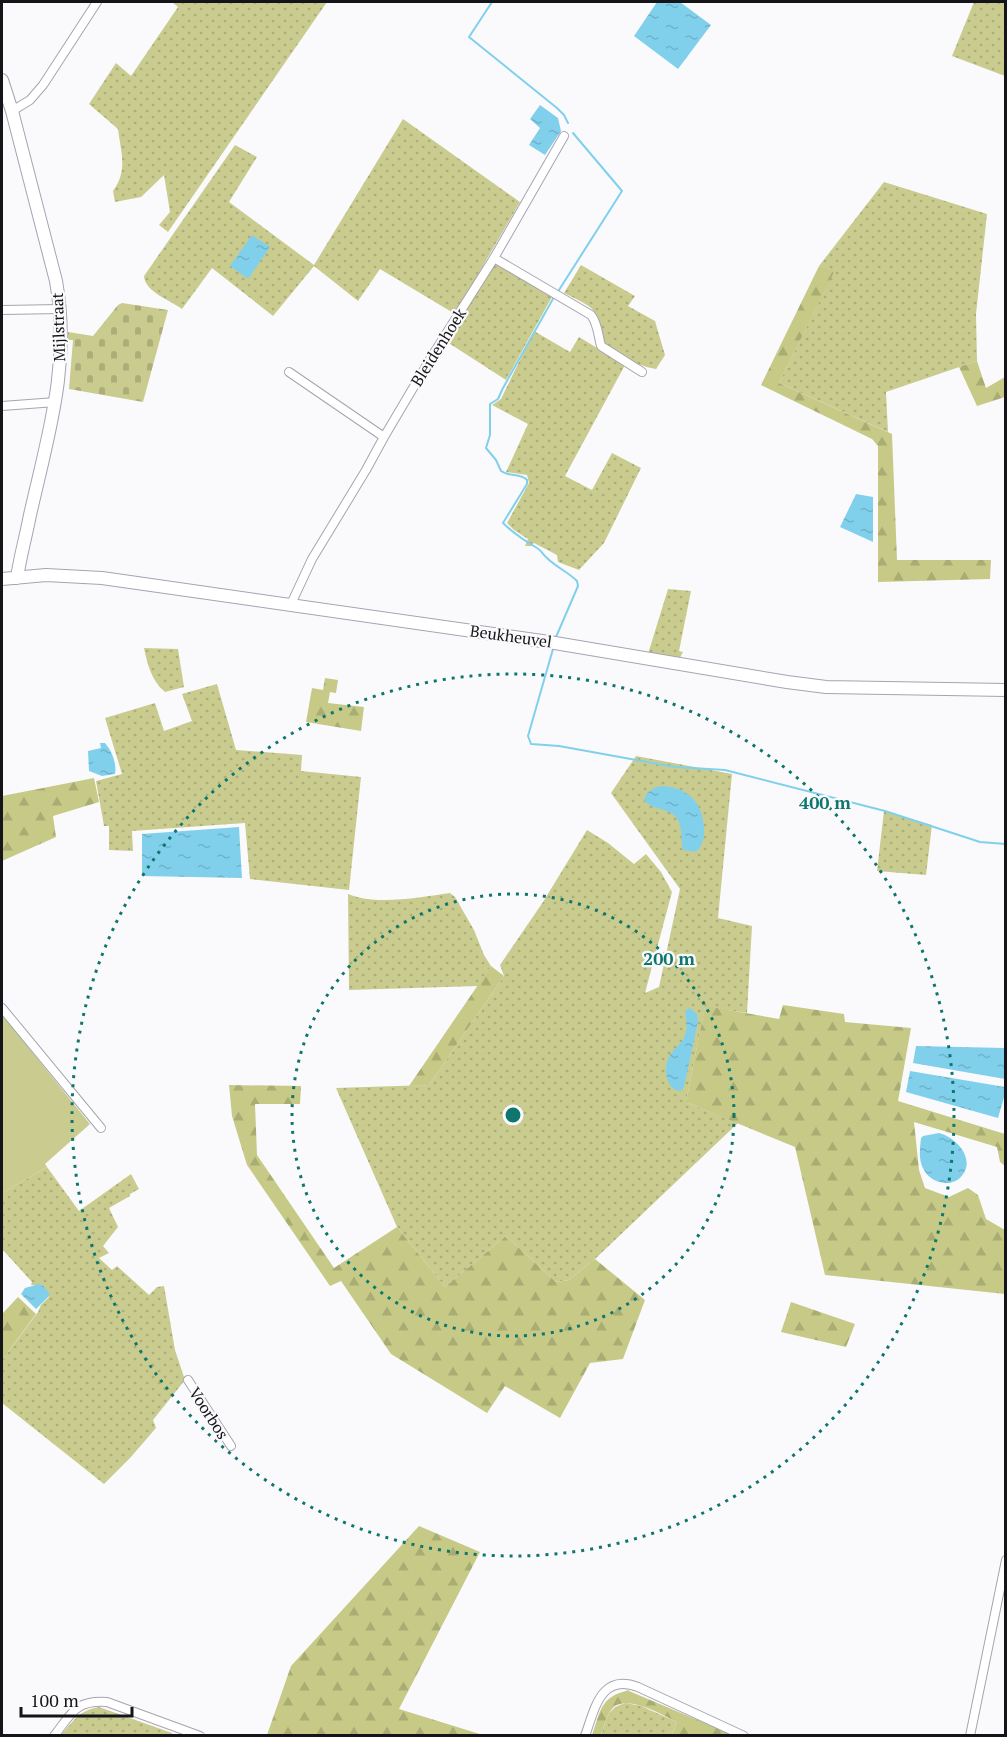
<svg xmlns="http://www.w3.org/2000/svg" width="1007" height="1737" font-family="'PT Serif',serif">
<style>
.green{fill:url(#green-dots)}
.forest{fill:url(#forest-firs)}
.cemetery{fill:url(#cemetery-stones)}
.pitch{fill:#c9cc8e}
.water{fill:url(#water-ripples)}
.lines{fill:none;stroke-linecap:round;stroke-linejoin:round}
.stream{stroke:#80d0ec;stroke-width:2}
.street-casing{stroke:#a5a4b0;stroke-width:10}
.secondary-casing{stroke:#a5a4b0;stroke-width:14}
.street{stroke:#fff;stroke-width:8}
.secondary{stroke:#fff;stroke-width:12}
.ring{fill:none;stroke:#0f766e;stroke-width:3;stroke-dasharray:3 6}
.labels{text-anchor:middle;stroke-width:4.5;stroke-linejoin:round;paint-order:stroke}
.street-label{font-size:16px;fill:#151519;stroke:#fafafd}
.centre{fill:#0f766e;stroke:#fafafd;stroke-width:3}
.ring-label{font-size:18px;text-anchor:middle;font-weight:bold;fill:#0f766e;stroke:#fafafd;stroke-width:4.5;stroke-linejoin:round;paint-order:stroke}
</style>
<defs>
<pattern id="green-dots" width="8" height="8" patternUnits="userSpaceOnUse" patternTransform="scale(1.5)"><rect width="8" height="8" fill="#c9cc8e"/><path d="M2 2h.1M6 6h.1" fill="none" stroke="#acae7a" stroke-width="1.8" stroke-linecap="round"/></pattern>
<pattern id="forest-firs" width="22" height="20" patternUnits="userSpaceOnUse" patternTransform="scale(1.5)"><rect width="22" height="20" fill="#c6ca86"/><path d="M5 1l3.5 6h-7zM16 11l3.5 6h-7z" fill="#a9ad73"/></pattern>
<pattern id="cemetery-stones" width="16" height="16" patternUnits="userSpaceOnUse" patternTransform="scale(1.5)"><rect width="16" height="16" fill="#c9cc8e"/><path d="M2 7V4a2 2 0 0 1 4 0v3zM10 15v-3a2 2 0 0 1 4 0v3z" fill="#acae7a"/></pattern>
<pattern id="water-ripples" width="26" height="14" patternUnits="userSpaceOnUse" patternTransform="scale(1.5)"><rect width="26" height="14" fill="#80d0ec"/><path d="M2 4q2-2 4 0t4 0M15 11q2-2 4 0t4 0" fill="none" stroke="#6eb2ca"/></pattern>
</defs>
<rect width="100%" height="100%" fill="#fafafd"/>
<!-- green -->
<path class="green" d="M172,2H327L168,232L159,225L170,212L164,175L141,197L115,202L113,191C128,170 121,153 118,129L89,104L116,63L131,76L178,7Z
M974,2H1005V76L952,56Z
M403,119L520,202L455,314L380,269L358,301L314,266L273,316L212,268L182,309C170,300 145,292 144,276L235,145L257,157L229,202L314,265Z
M884,182L987,214L976,314L977,361L886,392L888,432L779,383L833,273L819,266Z
M499,263L553,295L506,380L444,340L493,264Z
M581,265L635,296L628,306L655,321L665,355L656,369C636,366 619,355 604,343C597,307 596,309 564,293Z
M534,331L570,352L579,337L625,365L565,476L592,490L612,453L641,468L604,543L579,570L558,562L557,555L534,543L531,546H525L528,539L514,530L507,523L529,483L527,475L506,472L528,424L492,405L501,399Z
M668,589L691,591L679,651L683,652L679,659L648,654Z
M144,648L178,649L184,687L165,692C152,682 147,663 144,648Z
M217,684L236,750L302,755L301,771L361,777L349,890L250,879L245,823L132,831L133,851L109,850V826H104L96,781L122,774L105,718L155,703L164,731L192,721L182,694Z
M636,756L732,774L718,918L752,926L747,1013L705,1007L686,1102L738,1123L595,1259L569,1280L556,1282L506,1236L445,1287L397,1227L336,1088L429,1085L504,976L500,965L543,902L587,830L608,843L634,864L646,854L661,872L672,892L645,993L659,987L680,889L611,793Z
M884,811L932,825L926,875L877,871Z
M450,893L455,897L474,930L484,955L491,966L478,986L349,990L348,894C376,906 421,897 450,893Z
M47,1167L79,1211L131,1174L139,1189L130,1194V1196L109,1208L118,1227L103,1246L109,1253L99,1258L112,1270L117,1266L149,1295L157,1287L164,1286L175,1350L185,1380L153,1420L156,1428L130,1458L104,1484L2,1403V1360L38,1312L41,1305L49,1297L44,1286L31,1285L32,1282L2,1249V1193Z
M626,1703L641,1706L677,1722L672,1735L601,1736C607,1718 607,1708 626,1703Z
M99,1707L172,1733L171,1735H61C73,1721 80,1710 99,1707Z"/>
<!-- forest -->
<path class="forest" d="M819,266L834,272L779,383L892,434L897,560H991L990,579L878,582V446L872,439L761,385Z
M977,361L986,388L1005,377V397L977,406L959,367Z
M325,678L338,680L336,693L330,692L328,703L364,707L361,731L306,722L312,688L323,690Z
M94,778L99,802L53,816L56,837L2,861V796Z
M491,966L504,976L429,1085L409,1086Z
M783,1005L844,1014L845,1022L911,1028L898,1101L1005,1134V1166L1000,1162L997,1147L914,1122L919,1170L925,1188L949,1197L968,1188L978,1195L986,1219L1005,1230V1294L825,1275L795,1147L686,1102L705,1006L779,1019Z
M229,1085L301,1086L300,1104H255L257,1155L334,1268L397,1227L445,1287L506,1236L556,1282L569,1280L595,1259L645,1300L623,1359L590,1363L560,1418L505,1386L487,1413L391,1354L341,1281L330,1286L247,1165L232,1116Z
M18,1297L36,1314L2,1360V1312L3,1313Z
M791,1302L855,1324L846,1347L781,1332Z
M419,1526L480,1552L399,1709L483,1735H267L291,1666Z
M629,1690V1691L733,1735H672L677,1722C663,1715 630,1696 615,1706C607,1712 604,1727 601,1735H592C601,1710 600,1697 629,1690Z"/>
<!-- cemetery -->
<path class="cemetery" d="M122,303L168,310L143,402L69,389L73,340H68V332L93,336L118,305Z"/>
<!-- pitch -->
<path class="pitch" d="M2,1015L90,1124L45,1164L47,1167L2,1193Z"/>
<!-- water -->
<path class="water" d="M657,2H680L711,25L678,69L634,36Z
M540,105L558,118L561,131L545,155L529,145L540,128L530,119Z
M252,235L270,247L248,279L230,266Z
M856,494L873,497V542L840,527Z
M100,743H105C112,751 117,764 115,774L102,776L89,771L88,751L101,748Z
M661,786C687,787 702,801 704,827C705,835 703,843 699,849L695,852L683,850C681,841 682,830 679,822C672,806 653,812 644,800C647,791 652,788 661,786Z
M239,827L242,878L142,876V834Z
M690,1008L697,1014L698,1021L684,1087L681,1091C666,1091 663,1068 669,1057C673,1048 682,1045 685,1035C688,1027 686,1019 685,1011Z
M916,1046L1005,1048V1079L913,1063Z
M910,1071L1005,1087V1094L998,1118L906,1092Z
M939,1133C956,1137 978,1160 960,1178C949,1188 930,1182 924,1170C918,1161 920,1148 921,1138L923,1136Z
M39,1284L44,1286L50,1295L36,1309L21,1294L25,1288Z"/>
<g class="lines">
<!-- stream -->
<path class="stream" d="M492,2L469,37L557,108L564,115L568,123
M559,290L622,191L573,133
M554,297L503,388L498,399L490,404V435L486,448L496,460L501,471C509,477 521,473 527,480V484L503,523C514,534 525,541 537,548C542,551 543,555 547,558C556,567 568,572 577,581L578,586L556,637
M553,649L528,736L531,744L559,746L675,767L725,770L885,811L980,842L1006,844"/>
<!-- street casing -->
<g class="street-casing">
<path id="street" d="M12,111L30,100L43,85L97,2
M494,258L591,315C598,324 598,335 601,346L642,372
M2,310L61,309
M289,372L384,437
M2,406L56,402
M291,604L312,559L366,470L384,437L429,361L494,258L564,136
M2,1008L101,1128
M188,1380L231,1446
M54,1736C72,1713 75,1700 107,1702L200,1736
M585,1736C595,1708 601,1673 638,1687L744,1736
M970,1736L1006,1560"/>
</g>
<!-- secondary casing -->
<g class="secondary-casing">
<path id="secondary" d="M2,80L12,111L56,281C71,364 48,435 30,515C26,536 20,557 17,578
M2,579L46,575L102,578L549,642L787,682L826,687L1006,690"/>
</g>
<!-- street -->
<use href="#street" class="street"/>
<!-- secondary -->
<use href="#secondary" class="secondary"/>
</g>
<!-- distance rings -->
<g class="ring">
<circle cx="513" cy="1115" r="221"/>
<circle cx="513" cy="1115" r="441"/>
</g>
<g class="labels">
<!-- street labels -->
<g class="street-label">
<text transform="translate(58 327) rotate(-92)" y="6">Mijlstraat</text>
<text transform="translate(438 347) rotate(-58)" y="6">Bleidenhoek</text>
<text transform="translate(511 636) rotate(8)" y="6">Beukheuvel</text>
<text transform="translate(209 1413) rotate(57)" y="6">Voorbos</text>
</g>
</g>
<circle cx="513" cy="1115" r="9" class="centre"/>
<g class="ring-label">
<text x="825" y="809">400 m</text>
<text x="669" y="965">200 m</text>
</g>
<!-- border -->
<rect width="1007" height="1737" fill="none" stroke="#151519" stroke-width="6"/>
<!-- scale -->
<path d="M21 1707v9h111v-9" fill="none" stroke="#151519" stroke-width="3"/>
<text x="30" y="1707" font-size="18" fill="#151519" stroke="#fafafd" stroke-width="4.5" paint-order="stroke">100 m</text>
</svg>
